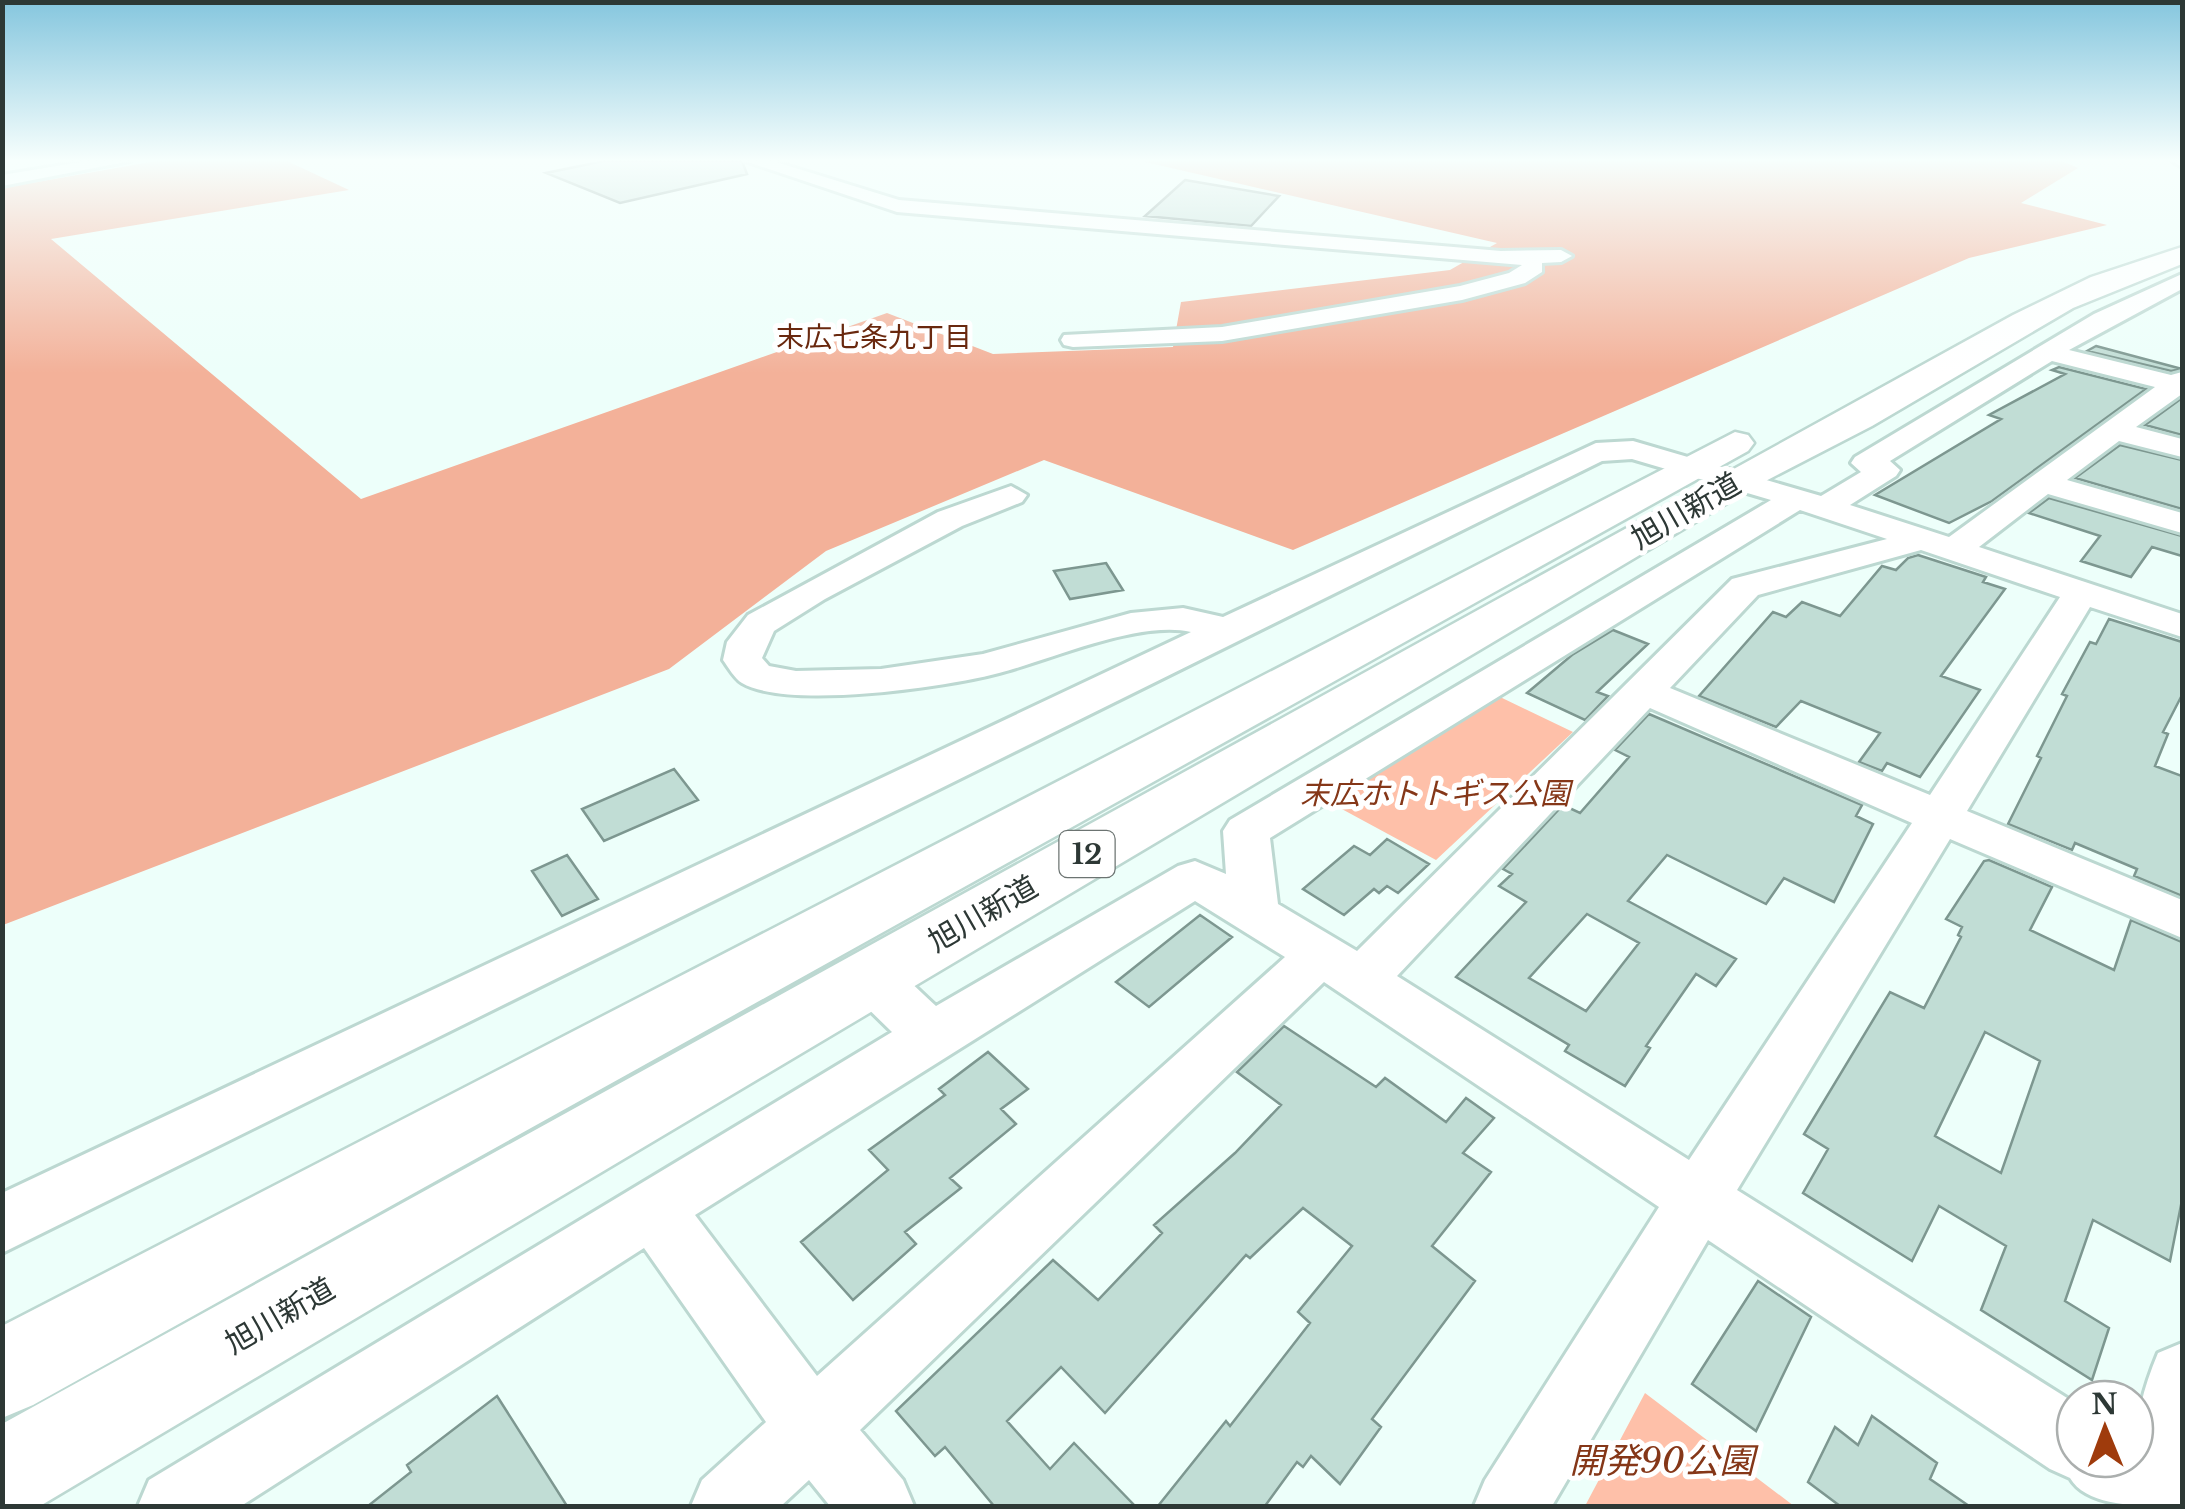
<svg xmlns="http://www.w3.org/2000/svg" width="2185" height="1509" font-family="'Libre Baskerville','Noto Sans JP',serif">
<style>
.green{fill:#fec0a9}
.forest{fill:#f3b199}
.building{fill:#c1ddd5;stroke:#7d9790;stroke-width:2.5;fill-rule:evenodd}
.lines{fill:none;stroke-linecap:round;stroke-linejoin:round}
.minor-casing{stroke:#bcd8d1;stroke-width:6}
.highway-casing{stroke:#bcd8d1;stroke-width:5}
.minor{fill:#fff;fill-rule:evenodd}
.highway{fill:#fff;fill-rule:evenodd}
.labels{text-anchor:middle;stroke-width:10;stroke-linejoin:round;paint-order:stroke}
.far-neighbourhood-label{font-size:28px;fill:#69280e;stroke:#fff}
.shield{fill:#fff;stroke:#6c7472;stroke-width:2.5}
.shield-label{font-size:28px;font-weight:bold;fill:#2d3835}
.street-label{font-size:30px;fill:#2d3835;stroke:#fff}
.park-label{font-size:30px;font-style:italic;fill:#853718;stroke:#fff}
.near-park-label{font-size:35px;font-style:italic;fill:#853718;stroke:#fff}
</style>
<rect width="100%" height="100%" fill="#edfffa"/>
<!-- green -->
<path class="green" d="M1498,696L1573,732L1436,860L1327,801Z
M1645,1393L1794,1506H1585Z"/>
<!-- forest -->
<path class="forest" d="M156,161H287L349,190L51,239L361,499L887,313L993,354L1173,347L1181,302L1450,270L1497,243L1141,161H2062L2078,168L2021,203L2107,225L1969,258L1293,550L1044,460L826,551L669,669L3,925V188Z"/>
<!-- building -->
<path class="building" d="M604,161H742L747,174L620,203L546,173Z
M1185,180L1279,196L1251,226L1145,216Z
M2096,346L2182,369L2171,371L2087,351Z
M2059,367L2146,389L1992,501L1949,523L1875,495L2001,419L1989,415L2065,374L2052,370Z
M2182,398V435L2145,425Z
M2120,445L2182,460V509L2075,478Z
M2049,498L2182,536V556L2152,547L2131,577L2081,561L2100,536L2029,513Z
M1918,555L1986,577L1983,582L2005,589L1941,676L1980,690L1920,777L1887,763L1882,771L1859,762L1880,733L1801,701L1776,727L1699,696L1773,612L1786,617L1802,602L1840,616L1882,566L1896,570L1908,558Z
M1106,563L1123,590L1070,599L1054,571Z
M2109,619L2182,642V695L2163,732L2168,734L2155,766L2182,776V896L2134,876L2137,869L2075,843L2072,850L2008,824L2041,758L2037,756L2067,696L2062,694L2090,642L2096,644Z
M1613,630L1648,644L1597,692L1608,696L1585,720L1527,693L1572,655Z
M1649,714L1862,805L1856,816L1873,824L1834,902L1784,878L1766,904L1667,855L1628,901L1736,959L1716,986L1696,974L1646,1046L1650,1048L1625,1086L1565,1051L1569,1045L1456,977L1526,902L1499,886L1512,874L1503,869L1563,805L1580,813L1629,757L1615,750ZM1587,914L1639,943L1586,1011L1529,978Z
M674,769L698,800L604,841L582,809Z
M1387,839L1429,864L1398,893L1387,886L1379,893L1374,889L1344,915L1303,889L1354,846L1370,855Z
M567,855L598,899L562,916L532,871Z
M1989,860L2052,887L2030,930L2114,970L2131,920L2182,942V1200L2170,1261L2093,1220L2065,1301L2109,1328L2092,1380L1981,1310L2006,1246L1939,1206L1912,1261L1803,1193L1828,1149L1804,1134L1890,992L1924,1008L1961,937L1958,935L1962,927L1946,919L1984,861ZM1985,1032L2040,1061L2001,1173L1935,1136Z
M1200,915L1232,937L1149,1007L1116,982Z
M1284,1026L1376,1087L1385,1078L1446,1122L1466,1098L1494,1118L1463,1153L1491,1172L1432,1246L1475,1281L1372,1419L1381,1427L1340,1484L1311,1456L1303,1467L1297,1462L1265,1506H1158L1226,1421L1230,1426L1310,1323L1298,1312L1352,1246L1303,1208L1250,1258L1246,1255L1105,1413L1061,1367L1007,1421L1050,1469L1074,1443L1135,1506H994L945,1447L935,1456L896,1411L1053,1260L1098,1300L1162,1233L1154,1225L1235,1153L1281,1105L1237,1072Z
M988,1052L1028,1089L1001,1109L1016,1124L950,1178L961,1188L905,1232L916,1244L853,1300L801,1242L888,1170L869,1150L945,1095L939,1089Z
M1758,1281L1811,1317L1756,1431L1692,1384Z
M497,1396L567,1506H368L411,1472L407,1465Z
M1872,1416L1937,1463L1930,1479L1969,1506H1840L1808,1482L1835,1427L1858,1445Z"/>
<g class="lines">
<!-- minor casing -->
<g class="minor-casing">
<path id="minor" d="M87,161H130L2,186V175Z
M745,161H773L899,200L1501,251L1561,250L1572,256L1561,262L1542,263V272L1525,283L1462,300L1222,341L1073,347L1064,345L1061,340L1064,335L1222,327L1460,286L1509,273L1522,265L897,212Z
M2172,161H2182V167Z
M2182,274V289L2069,350L2171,375L2182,372V394L2136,427L2182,439V457L2119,441L2067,480L2182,513V533L2048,494L1979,547L2182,614V637L2090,607L1967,811L2182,900V938L1950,839L1737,1190L2075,1403V1459H2135C2135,1420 2143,1389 2158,1353L2182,1343V1506C2147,1506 2088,1509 2070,1478L2050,1469L1708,1240L1552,1506H1474L1485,1480L1659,1207L1324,982L860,1430L903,1480L914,1506H830L809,1480L781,1506H691L702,1480L766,1422L644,1248L241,1506H138L149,1480L892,1032L852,993L844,979L852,965C888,953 910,983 936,1006L1178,866L1195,861L1226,874L1223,831L1230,820L1771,500L1632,459L1602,461L2,1253V1193L1191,632C1139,620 1050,660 999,673C947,687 788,710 742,683C735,679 728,667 723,660L727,642L748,615L938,512L1011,486L1027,495L1022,502L962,526L825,599L774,631L762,658L769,666L796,671L881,669L983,654L1131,613L1183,608L1223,617L1596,443L1633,441L1821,496L1861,472L1851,463L1855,457L2094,314ZM2052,361L2155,387L1949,537L1850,505L1896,476L1900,470L1890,461ZM1800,510L1887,539L1732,579L1357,951L1278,904L1270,838ZM1921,550L2060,597L1930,795L1670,688L1758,595ZM1650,708L1912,823L1689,1160L1397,976ZM1195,901L1285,957L817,1376L695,1215Z"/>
</g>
<!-- highway casing -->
<g class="highway-casing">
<path id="highway" d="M2182,247V264L2073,308L1872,426L1754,487L40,1506H2V1424L2013,315L2091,277Z
M1735,432L1748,435L1754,443L1748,451L33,1405L2,1418V1326Z"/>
</g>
<!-- minor -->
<use href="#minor" class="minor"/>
<!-- highway -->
<use href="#highway" class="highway"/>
</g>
<!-- sky -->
<linearGradient id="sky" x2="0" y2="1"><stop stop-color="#85c6de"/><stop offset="0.43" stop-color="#f7fffd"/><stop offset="1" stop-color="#f7fffd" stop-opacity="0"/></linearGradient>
<rect width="2185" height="373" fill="url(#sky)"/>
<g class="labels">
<!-- far-neighbourhood labels -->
<g class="far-neighbourhood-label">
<text x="874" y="347">末広七条九丁目</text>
</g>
<!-- shield labels -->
<rect class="shield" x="1059.5" y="831" width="55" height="46" rx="8"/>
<g class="shield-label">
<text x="1087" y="864">12</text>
</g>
<!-- street labels -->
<g class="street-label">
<text transform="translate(1686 511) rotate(-30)" y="10">旭川新道</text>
<text transform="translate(983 914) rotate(-30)" y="10">旭川新道</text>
<text transform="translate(280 1316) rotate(-30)" y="10">旭川新道</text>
</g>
<!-- park labels -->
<g class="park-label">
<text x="1435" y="804">末広ホトトギス公園</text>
</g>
<!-- near-park labels -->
<g class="near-park-label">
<text x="1662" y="1473">開発90公園</text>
</g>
</g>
<!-- border -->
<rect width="2185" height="1509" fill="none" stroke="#2d3835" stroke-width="10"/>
<!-- north arrow -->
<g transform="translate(2105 1429) rotate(359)"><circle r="48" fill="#ffffff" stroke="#abafae" stroke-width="2.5"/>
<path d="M0-8L18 38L0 25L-18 38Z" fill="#9f3b0c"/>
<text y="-15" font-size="28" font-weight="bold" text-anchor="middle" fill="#2d3835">N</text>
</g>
</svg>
